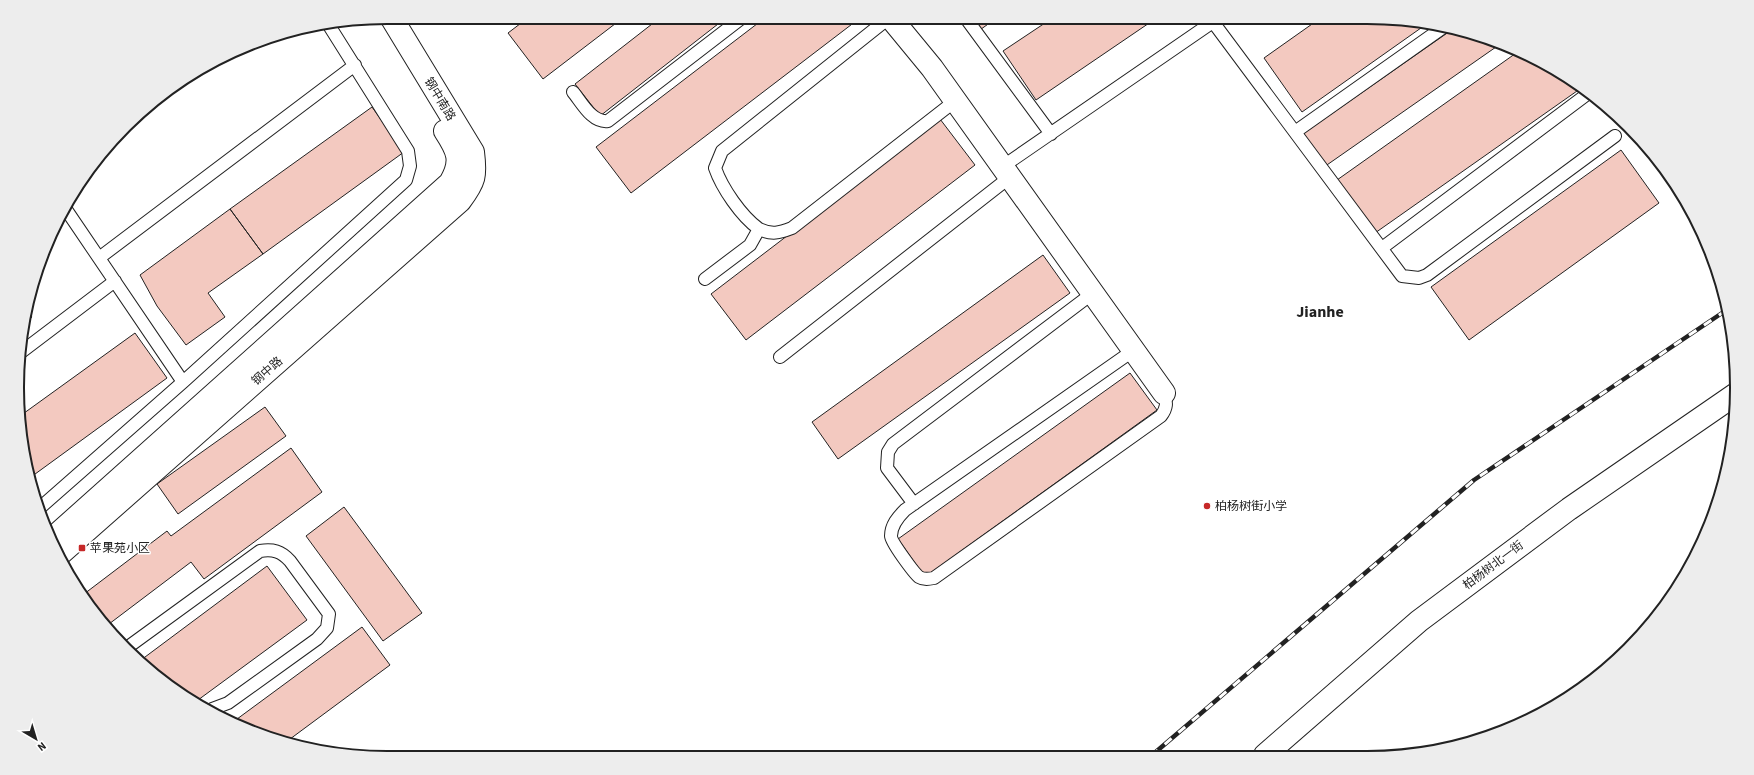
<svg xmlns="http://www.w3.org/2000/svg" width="1754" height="775" font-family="'Source Sans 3','Noto Sans SC',sans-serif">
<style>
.building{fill:#f3c9c0;stroke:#222}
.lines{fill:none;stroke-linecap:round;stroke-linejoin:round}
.service-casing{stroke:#222;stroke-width:14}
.minor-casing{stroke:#222;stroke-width:24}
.tertiary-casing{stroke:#222;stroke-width:24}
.service{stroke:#fff;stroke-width:12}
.minor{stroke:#fff;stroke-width:22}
.tertiary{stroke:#fff;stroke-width:22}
.rail-casing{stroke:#222;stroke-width:4.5}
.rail{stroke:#fff;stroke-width:3;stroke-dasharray:9;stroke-linecap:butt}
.poi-dot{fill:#c62828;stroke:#fff;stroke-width:1.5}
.labels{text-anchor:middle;stroke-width:3;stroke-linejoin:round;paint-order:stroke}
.street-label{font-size:12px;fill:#222;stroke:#fff}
.poi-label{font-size:12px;fill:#222;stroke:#fff;text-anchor:start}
.district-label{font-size:16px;font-weight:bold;fill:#222;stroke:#fff}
.rim{fill:none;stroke:#222;stroke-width:2}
</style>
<rect width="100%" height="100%" fill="#fff"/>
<!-- building -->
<path class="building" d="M529,17H624L543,79L508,33Z
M661,17H727L600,116L575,84Z
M766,17L860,18L631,193L596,147Z
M966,17H998L977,32Z
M1054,17H1158L1036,100L1003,51Z
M1322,17H1367L1428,23L1302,112L1264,58Z
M1453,29L1491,40L1496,47L1324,167L1301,135Z
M1519,51L1566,76L1577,91L1375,233L1337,180Z
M372,107L404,152L263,254L230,209Z
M940,119L975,165L746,340L711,294Z
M1621,150L1659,203L1469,340L1431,287Z
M230,209L263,254L208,293L225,317L186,345L157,306L140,275Z
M1043,255L1070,293L838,459L812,422Z
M26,310L32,317L23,323L24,315Z
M135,333L167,378L31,477L24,460L20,416Z
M1130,373L1157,410L925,577L898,539Z
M265,407L286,436L178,514L157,484Z
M291,448L322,492L204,579L191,562L109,624L84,594L167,531L171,536Z
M344,507L422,613L383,641L306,536Z
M267,566L307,620L198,700L149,670L141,660Z
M362,627L390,665L286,742L246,730L233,722Z
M457,753L496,758H450Z"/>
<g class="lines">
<!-- service casing -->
<g class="service-casing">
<path id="service" d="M965,17L1051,134
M1213,22L1402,276L1419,278L1427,275L1615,136
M573,92C582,103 592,123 608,121L743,17
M1295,132L1445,26
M1002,167L1220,17
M65,208L183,382
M759,229C772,235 779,233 792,228L955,101
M1382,248L1586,95
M99,258L355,65
M705,279L750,245L759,229C741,216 722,188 715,168L722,151L890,17
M1134,350L905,510C898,517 891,525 891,536C891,542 914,573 919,577C924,580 929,579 934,578L1161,416C1167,408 1167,403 1164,393
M20,353L115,281
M780,357L1010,177
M914,504L887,468L888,452L893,444L1093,293
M42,506L183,382L406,180L410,166L408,151L330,27
M128,647L260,551C273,549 281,551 290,561L329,614L327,628L317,639L228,703L212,709"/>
</g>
<!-- minor casing -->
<g class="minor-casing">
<path id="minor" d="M890,17L932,68L1164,393
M1265,755L1419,621L1569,509L1736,394"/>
</g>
<!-- tertiary casing -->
<g class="tertiary-casing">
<path id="tertiary" d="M53,538L450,183C463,161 458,151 445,131
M60,554L460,201C475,181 476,176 473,152L391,17"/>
</g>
<!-- service -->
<use href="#service" class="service"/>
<!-- minor -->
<use href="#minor" class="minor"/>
<!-- tertiary -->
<use href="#tertiary" class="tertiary"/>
<!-- rail casing -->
<g class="rail-casing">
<path id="rail" d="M1151,756L1474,480L1728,309"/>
</g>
<!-- rail -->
<use href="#rail" class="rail"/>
</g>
<!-- markers -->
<g class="poi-dot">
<circle cx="1207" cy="506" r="4"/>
<rect x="78" y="544" width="8" height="8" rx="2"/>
</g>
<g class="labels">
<!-- street labels -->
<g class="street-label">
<text transform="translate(440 99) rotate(59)" y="4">钢中南路</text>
<text transform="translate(267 371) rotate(-41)" y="4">钢中路</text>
<text transform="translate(1493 565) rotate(-37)" y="4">柏杨树北一街</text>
</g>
<!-- poi labels -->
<g class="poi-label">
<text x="1215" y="510">柏杨树街小学</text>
<text x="90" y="552">苹果苑小区</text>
</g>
<!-- district labels -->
<g class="district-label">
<text x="1320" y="317">Jianhe</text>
</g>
</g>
<!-- crop -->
<path d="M0 0H1754V775H0ZM387 24H1367A363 363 0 0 1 1730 387V388A363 363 0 0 1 1367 751H387A363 363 0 0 1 24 388V387A363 363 0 0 1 387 24Z" fill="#ededed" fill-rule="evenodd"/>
<path class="rim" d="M387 24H1367A363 363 0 0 1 1730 387V388A363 363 0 0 1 1367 751H387A363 363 0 0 1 24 388V387A363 363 0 0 1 387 24Z"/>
<!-- north arrow -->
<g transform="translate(36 739) rotate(142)" stroke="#ffffff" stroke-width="3" paint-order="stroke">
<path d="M0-3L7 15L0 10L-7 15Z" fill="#222222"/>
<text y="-6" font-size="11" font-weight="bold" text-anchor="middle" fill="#222222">N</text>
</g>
</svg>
